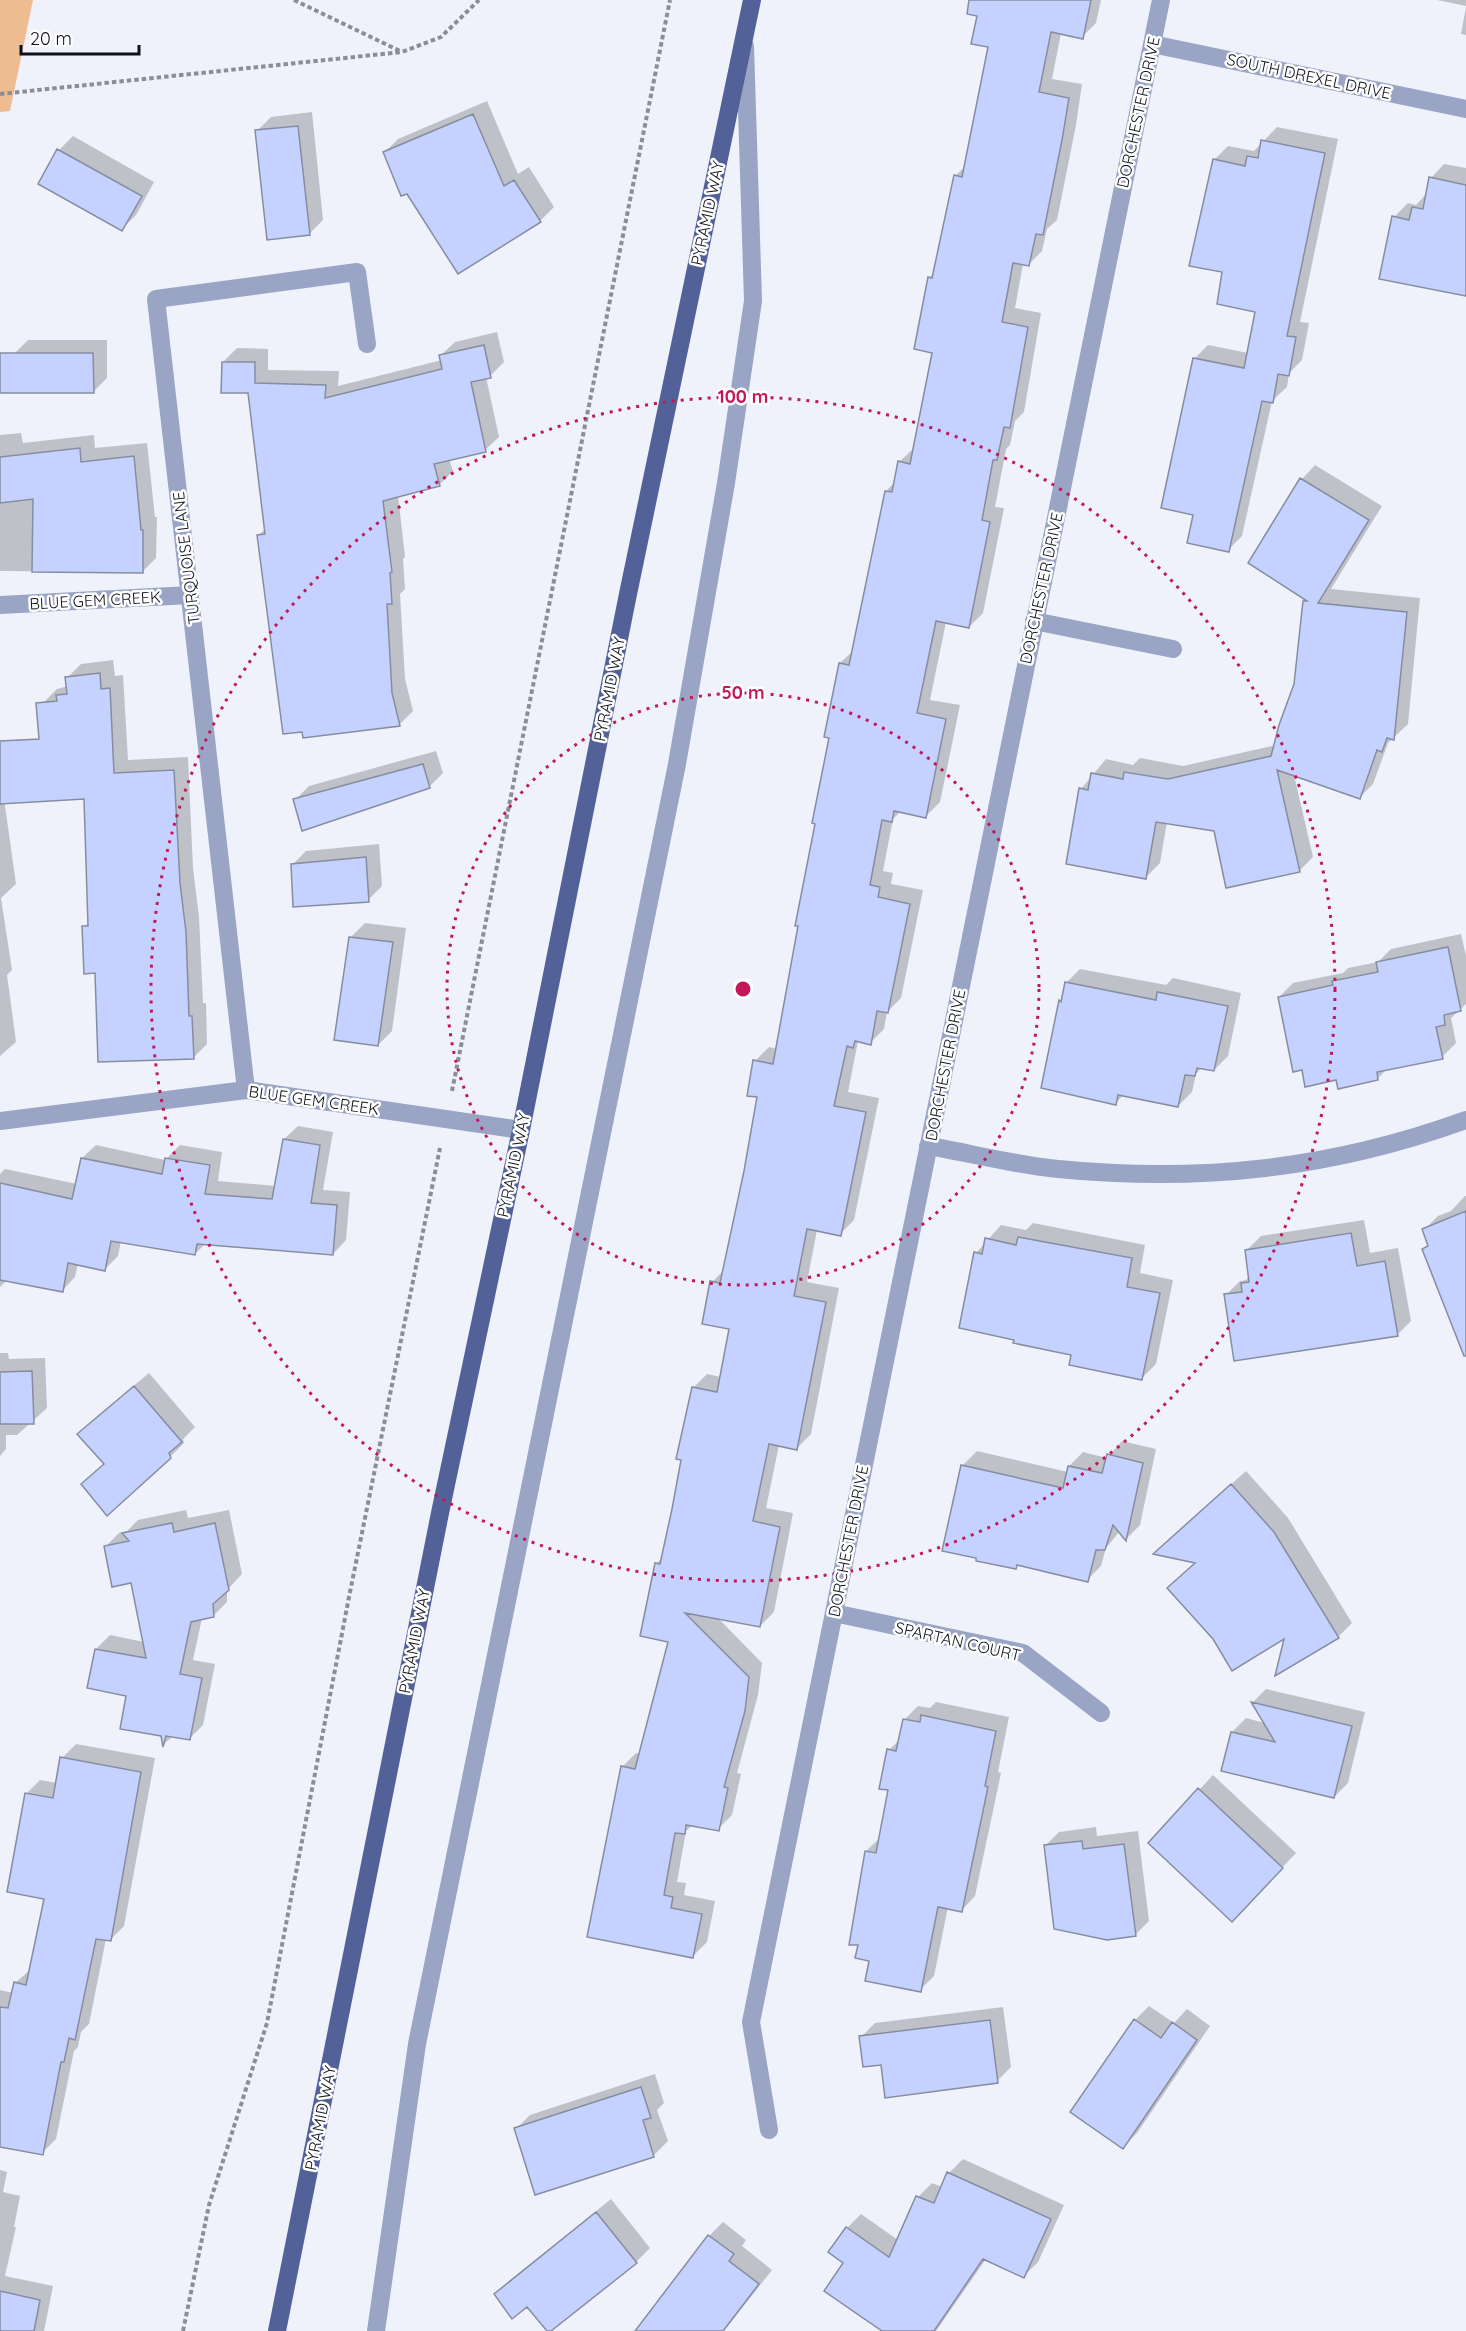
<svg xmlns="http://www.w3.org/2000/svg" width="1466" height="2331" font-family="Quicksand,sans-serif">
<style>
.green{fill:#eebc91}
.shadow{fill:#0003}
.building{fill:#c5d2ff;stroke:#868da1;stroke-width:1.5}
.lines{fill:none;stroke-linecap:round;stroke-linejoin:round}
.path{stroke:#8c8e97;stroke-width:4;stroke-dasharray:4.5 3;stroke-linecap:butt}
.minor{stroke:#9aa4c4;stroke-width:18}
.major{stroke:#536199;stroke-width:18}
.ring{fill:none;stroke:#c2185b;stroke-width:3;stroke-dasharray:3 6}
.labels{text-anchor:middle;stroke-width:5;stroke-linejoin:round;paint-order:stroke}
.street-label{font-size:16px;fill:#10121a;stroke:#fff}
.centre{fill:#c2185b;stroke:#fff;stroke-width:3}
.ring-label{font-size:18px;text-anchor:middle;font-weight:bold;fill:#c2185b;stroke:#fff;stroke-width:5;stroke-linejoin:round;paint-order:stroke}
</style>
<rect width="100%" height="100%" fill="#eff2fb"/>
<!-- green -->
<path class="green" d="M0,0H33L10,111L0,112Z"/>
<!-- shadow -->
<path class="shadow" d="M982,0H1101L1096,23L1082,37L1061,33L1052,79L1082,84L1076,125L1057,220L1047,229L1042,251L1028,265L1023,264L1015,308L1041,313L1024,412L1015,421L1010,445L1006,449L995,507L1004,508L983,613L969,627L946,622L930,700L960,705L940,802L926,816L901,811L893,819L883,871L893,873L891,884L923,890L901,998L887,1012L884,1029L870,1043L858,1041L848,1092L879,1098L854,1220L840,1234L817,1230L807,1282L839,1288L811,1434L797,1448L779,1445L766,1508L793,1513L774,1612L760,1626L717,1617L762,1663L758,1695L737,1773L741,1774L732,1815L718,1829L692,1825L686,1831L677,1882L686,1883L684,1895L715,1901L707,1942L693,1956L589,1935L622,1767L636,1753L641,1754L670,1641L656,1564L662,1558L673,1509L693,1388L707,1374L721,1377L730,1328L712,1282L725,1269L745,1171L759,1096L755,1061L769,1047L777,1049L831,737L840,663L854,650L886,491L895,482L899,462L914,448L933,352L929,278L935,272L955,176L966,166L990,46Z
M1437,0H1466V6Z
M1466,7V35L1461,34Z
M487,101L518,174L529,167L554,207L540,221L459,272L384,153L398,139Z
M312,112L323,220L309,234L257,131L271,117Z
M1277,127L1338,139L1300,322L1309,323L1302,360L1289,373L1287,387L1272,401L1242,536L1228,550L1195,514L1194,359L1208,345L1248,353L1256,311L1224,271L1214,160L1228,146L1254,151Z
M73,136L154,182L136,215L122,229L59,150Z
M1444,164L1466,168V295L1394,217L1408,203L1416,205L1427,193L1431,178Z
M497,332L504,362L490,376L486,377L499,437L485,450L449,459L453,471L439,485L398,495L405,557L403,559L405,589L400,594L405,679L413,711L400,724L304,736L259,535L266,528L249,392L223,362L237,348L268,349V370L339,371L338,386L442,360L441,355L455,342Z
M28,340H107V378L93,392L14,354Z
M21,433L23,443L94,435L95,448L147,443L155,517H157L156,558L142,572L0,571V435Z
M1315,465L1382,506L1331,589L1420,598L1408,724L1388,743L1373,784L1359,798L1294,775L1313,857L1299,871L1215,830L1167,822L1160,863L1146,877L1081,789L1106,759L1133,765L1140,758L1183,766L1276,745L1295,684L1304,602L1306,599L1250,563L1302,479Z
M113,660L115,676L123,675L128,760L188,757L193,868L199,917L203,1003H206L207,1044L193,1058L97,972L84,927L90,921L85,798L43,703L57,689L68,686L67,678L81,664Z
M436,751L443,773L429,787L295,800L309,786Z
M0,770L16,884L1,898L12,970L7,975L16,1042L0,1056Z
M379,844L382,886L368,900L292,865L306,851Z
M365,923L406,928L392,1031L378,1045L351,937Z
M1461,934L1466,956V1004L1451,1018L1456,1043L1442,1057L1387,1069L1378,1078H1337L1303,1068L1279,997L1293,983L1343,973L1348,968L1378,962L1391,949Z
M1080,969L1166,985L1173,978L1241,993L1228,1056L1214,1070L1202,1067L1196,1074L1192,1092L1178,1106L1124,1094L1116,1103L1060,1001L1063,998L1066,983Z
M298,1126L333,1132L323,1190L350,1192L346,1240L333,1254L206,1243L195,1254L121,1241L118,1256L105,1269L78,1263L75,1277L62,1291L7,1280L0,1287V1174L5,1169L77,1184L82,1158L96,1145L165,1160L180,1145L222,1152L218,1181L276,1186L284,1139Z
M1465,1196H1466V1311L1423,1249L1429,1243L1424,1230L1438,1216L1451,1211Z
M1364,1220L1370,1253L1398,1248L1411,1321L1397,1335L1226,1295L1240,1281L1246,1280L1250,1276L1247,1250L1261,1236Z
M1033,1223L1145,1245L1140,1273L1173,1280L1156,1364L1142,1378L1073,1353L1016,1339L976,1253L1001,1225L1026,1230Z
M0,1353H8L9,1359L45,1358L47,1408L17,1435H6V1449L0,1456Z
M149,1373L195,1427L183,1439L184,1443L170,1457L83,1484L105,1463L93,1420Z
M1122,1441L1156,1449L1140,1525L1126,1539L1120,1531L1106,1548L1101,1566L1087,1580L1019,1564L1015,1568L963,1465L977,1451L1068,1472L1069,1466L1083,1452L1107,1458Z
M1246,1471L1288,1518L1352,1623L1338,1637L1286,1636L1169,1540Z
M186,1510L188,1518L229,1510L242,1574L227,1590V1602L213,1616L202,1618L193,1660L215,1664L203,1725L189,1739L173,1736L164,1744L162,1735L128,1695L96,1649L110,1635L144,1642L132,1581L105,1547L119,1533L127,1531L138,1520Z
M1266,1689L1365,1712L1348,1783L1334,1797L1232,1732L1246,1718L1265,1723L1253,1702Z
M936,1702L1009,1717L998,1772L1001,1773L975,1896L962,1910L948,1907L934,1976L920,1990L870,1960L866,1851L881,1837L890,1789L889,1750L900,1739L904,1720L918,1706L930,1708Z
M76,1744L155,1758L124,1926L110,1940L106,1939L89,2024L81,2032L78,2047L74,2051L56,2139L42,2153L0,2145V1990L13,1993L15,1983L31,1969L46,1898L26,1794L40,1780L57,1783L62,1758Z
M1213,1775L1296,1853L1246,1906L1150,1843Z
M1096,1827L1097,1836L1138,1831L1149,1921L1135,1935L1045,1846L1059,1832Z
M1149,2006L1174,2023L1187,2009L1210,2026L1137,2133L1123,2147L1135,2020Z
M1003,2007L1011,2067L997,2081L861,2037L875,2023Z
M655,2074L664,2103L657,2110L668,2141L654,2155L536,2193L516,2129L530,2115Z
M963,2159L1064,2205L1038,2262L1024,2276L986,2259L936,2331H885L845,2262L847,2228L861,2214L898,2240L918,2197L932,2183L942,2187L949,2173Z
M0,2170L7,2172L3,2192L20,2196L14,2227H16L5,2276L53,2286L44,2331H0Z
M611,2199L650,2248L636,2262L549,2331L528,2305L496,2294L509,2281Z
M723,2222L746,2240L742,2246L772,2270L724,2331H637L709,2236Z"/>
<!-- building -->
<path class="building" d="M969,0H1091L1083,39L1051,32L1039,92L1069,98L1062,140L1043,235L1036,234L1029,266L1013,263L1002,322L1028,327L1010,428L1004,427L997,460H993L982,520L990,522L969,628L936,621L917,713L946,719L926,818L894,811L892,822L882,820L870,885L880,887L878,897L910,904L888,1013L877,1011L871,1045L855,1041L853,1048L847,1046L834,1106L866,1112L841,1236L807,1229L794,1296L826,1302L797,1450L769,1444L753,1521L780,1527L760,1627L685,1613L749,1677L745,1711L724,1787L728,1788L719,1831L686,1825L685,1834L675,1833L664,1895L673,1897L671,1908L702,1914L693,1958L587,1937L621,1766L635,1769L668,1642L640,1636L655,1563L660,1564L672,1509L681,1460L676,1459L692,1387L717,1392L729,1329L702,1324L710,1281L720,1283L744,1171L757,1097L747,1096L753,1060L773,1064L798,926H795L815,824L812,823L829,738L824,737L839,663L849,665L885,491L892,492L898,461L910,464L932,353L914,349L928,277L932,278L954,175L962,177L988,47L971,44L977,16L967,14Z
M473,114L504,186L514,180L541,222L458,274L407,194L401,196L383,152Z
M298,126L310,235L267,240L255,130Z
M1261,140L1325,153L1287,336L1296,337L1289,376L1278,374L1273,403L1262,401L1229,552L1187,543L1193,515L1161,508L1193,358L1244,368L1255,312L1217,304L1222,272L1189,266L1213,159L1245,166L1247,156L1258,158Z
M57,149L142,196L122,231L38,184Z
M1429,177L1466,185V296L1379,279L1392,216L1409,220L1412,207L1423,209Z
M484,345L491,378L471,382L486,452L434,464L440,486L383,501L392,572L390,573L392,604H387L392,693L400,726L303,738L302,732L283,734L257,535L265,534L248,393H221L222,362H255V383L326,385L325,398L442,369L439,355Z
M0,353H93L94,393H0Z
M80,448L81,462L134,456L141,530H143V573L32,572L33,499L0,503V457Z
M1300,478L1369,520L1318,603L1407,612L1394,740L1387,738L1382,752L1377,750L1360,799L1277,770L1300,872L1226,888L1214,831L1156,822L1146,879L1066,864L1079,788L1088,790L1091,773L1123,779L1124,772L1168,779L1271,756L1279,725L1294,684L1303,601H1307L1248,563Z
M100,673L101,689L110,688L114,773L174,770L180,883L186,932L189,1016H192L194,1059L98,1062L95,973L84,974L82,926H88L84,799L0,804V741L39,739L36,703L57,701L56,695L67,694L65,677Z
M423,764L430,788L302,831L293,799Z
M366,857L369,902L293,907L291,864Z
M349,937L393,942L378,1046L334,1040Z
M1448,947L1461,1011L1444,1015L1445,1025L1436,1027L1443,1059L1377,1072L1378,1080L1338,1089L1336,1080L1305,1087L1302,1070L1293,1072L1278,997L1333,985L1332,981L1378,972L1376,962Z
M1065,982L1156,1000L1157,992L1228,1006L1214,1071L1197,1068L1195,1076L1185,1075L1178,1107L1118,1095L1116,1105L1041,1088L1059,1000L1061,1002Z
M283,1139L320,1145L311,1203L337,1205L333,1255L197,1244L195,1255L111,1241L105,1271L68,1263L63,1292L0,1280V1183L72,1199L81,1158L162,1174L165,1158L210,1165L205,1194L272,1199Z
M1466,1211V1356H1464L1422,1249L1428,1246L1422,1229Z
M1351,1233L1357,1266L1385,1261L1398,1336L1234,1361L1224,1294L1242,1292L1241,1283L1249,1282L1245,1250Z
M1018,1237L1132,1258L1127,1287L1160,1293L1142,1380L1069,1365L1071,1355L1013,1343L1014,1340L959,1328L974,1252L982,1254L985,1238L1016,1245Z
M32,1371L34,1424H0V1372Z
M134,1386L182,1442L169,1453L171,1458L107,1516L81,1484L104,1464L77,1434Z
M1107,1454L1143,1463L1126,1541L1113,1525L1105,1550H1096L1088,1582L1017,1565L1016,1569L976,1561V1558L942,1551L961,1465L1063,1488L1068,1466L1102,1473Z
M1231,1484L1274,1532L1339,1638L1275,1676L1284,1639L1232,1671L1213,1639L1167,1588L1195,1563L1153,1554Z
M172,1523L174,1532L215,1523L229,1590L213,1604L214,1617L191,1622L180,1674L202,1678L190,1740L166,1736L163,1747L161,1736L120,1729L126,1696L87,1688L95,1649L146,1658L131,1583L112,1587L104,1546L129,1541L122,1533Z
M1251,1702L1352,1726L1334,1798L1221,1771L1231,1732L1275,1742Z
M921,1715L996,1731L985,1786L988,1787L962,1912L938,1907L921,1992L865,1981L869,1961L855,1958L858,1945H849L865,1851L876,1853L888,1790L879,1789L887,1749L896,1751L903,1719L920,1722Z
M60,1757L141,1772L111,1941L96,1939L75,2040L69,2038L64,2062H61L43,2155L0,2147V2007L8,2008L14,1982L26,1985L44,1899L7,1892L25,1793L53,1798Z
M1198,1788L1283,1868L1232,1922L1148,1843Z
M1082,1841L1083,1849L1124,1844L1136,1936L1107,1940L1054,1929L1044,1845Z
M1134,2019L1161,2038L1172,2022L1197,2040L1123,2149L1070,2112Z
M990,2020L998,2083L885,2098L881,2065L863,2067L859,2036Z
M641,2087L651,2118L643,2120L654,2157L535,2195L514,2128Z
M947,2172L1051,2219L1024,2278L983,2259L934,2331H882L824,2291L843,2263L828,2252L846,2227L889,2257L916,2196L934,2203Z
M596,2212L637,2263L551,2331H547L527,2307L512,2319L494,2294Z
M708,2235L734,2254L729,2261L759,2284L723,2331H635Z
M0,2291L40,2300L34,2331H0Z"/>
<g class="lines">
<!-- path -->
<path class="path" d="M294,0L402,52
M0,94L402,52L441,37L479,0
M452,1091L670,0
M183,2331L209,2205L267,2023L349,1597L440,1148"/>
<!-- minor -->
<path class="minor" d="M1152,44L1466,109
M0,605L190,595
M1034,621L1173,649
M246,1090L156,299L357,272L367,344
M0,1121L246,1090L521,1130
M928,1146C971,1153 1015,1165 1058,1169C1201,1183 1331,1169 1466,1120
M834,1613L1023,1653L1101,1713
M769,2130L751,2022L1161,0
M376,2331L417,2044L677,764L726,483L753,301L745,46"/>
<!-- major -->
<path class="major" d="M277,2331L440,1513L521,1130L628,594L752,0"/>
</g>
<!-- distance rings -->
<g class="ring">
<circle cx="743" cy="989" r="296"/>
<circle cx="743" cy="989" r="592"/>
</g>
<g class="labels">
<!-- street labels -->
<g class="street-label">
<text transform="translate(1309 76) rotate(12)" y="6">SOUTH DREXEL DRIVE</text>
<text transform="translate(1138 112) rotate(-78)" y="6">DORCHESTER DRIVE</text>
<text transform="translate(707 213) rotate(-78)" y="6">PYRAMID WAY</text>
<text transform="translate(186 558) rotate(-97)" y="6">TURQUOISE LANE</text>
<text transform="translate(1041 588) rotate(-78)" y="6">DORCHESTER DRIVE</text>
<text transform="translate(95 600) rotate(-3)" y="6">BLUE GEM CREEK</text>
<text transform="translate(609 689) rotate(-79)" y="6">PYRAMID WAY</text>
<text transform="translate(945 1065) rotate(-79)" y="6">DORCHESTER DRIVE</text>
<text transform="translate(314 1100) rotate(8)" y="6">BLUE GEM CREEK</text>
<text transform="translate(513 1165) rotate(-78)" y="6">PYRAMID WAY</text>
<text transform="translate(848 1541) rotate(-79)" y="6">DORCHESTER DRIVE</text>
<text transform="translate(414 1641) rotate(-79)" y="6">PYRAMID WAY</text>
<text transform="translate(958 1641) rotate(13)" y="6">SPARTAN COURT</text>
<text transform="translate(320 2118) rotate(-79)" y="6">PYRAMID WAY</text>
</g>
</g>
<circle cx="743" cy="989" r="9" class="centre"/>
<g class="ring-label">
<text x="743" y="403">100 m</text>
<text x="743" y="699">50 m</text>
</g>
<!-- scale -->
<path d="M21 45v9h118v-9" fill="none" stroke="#10121a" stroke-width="3"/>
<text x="30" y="45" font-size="18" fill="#10121a" stroke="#ffffff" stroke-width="4.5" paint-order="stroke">20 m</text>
</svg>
